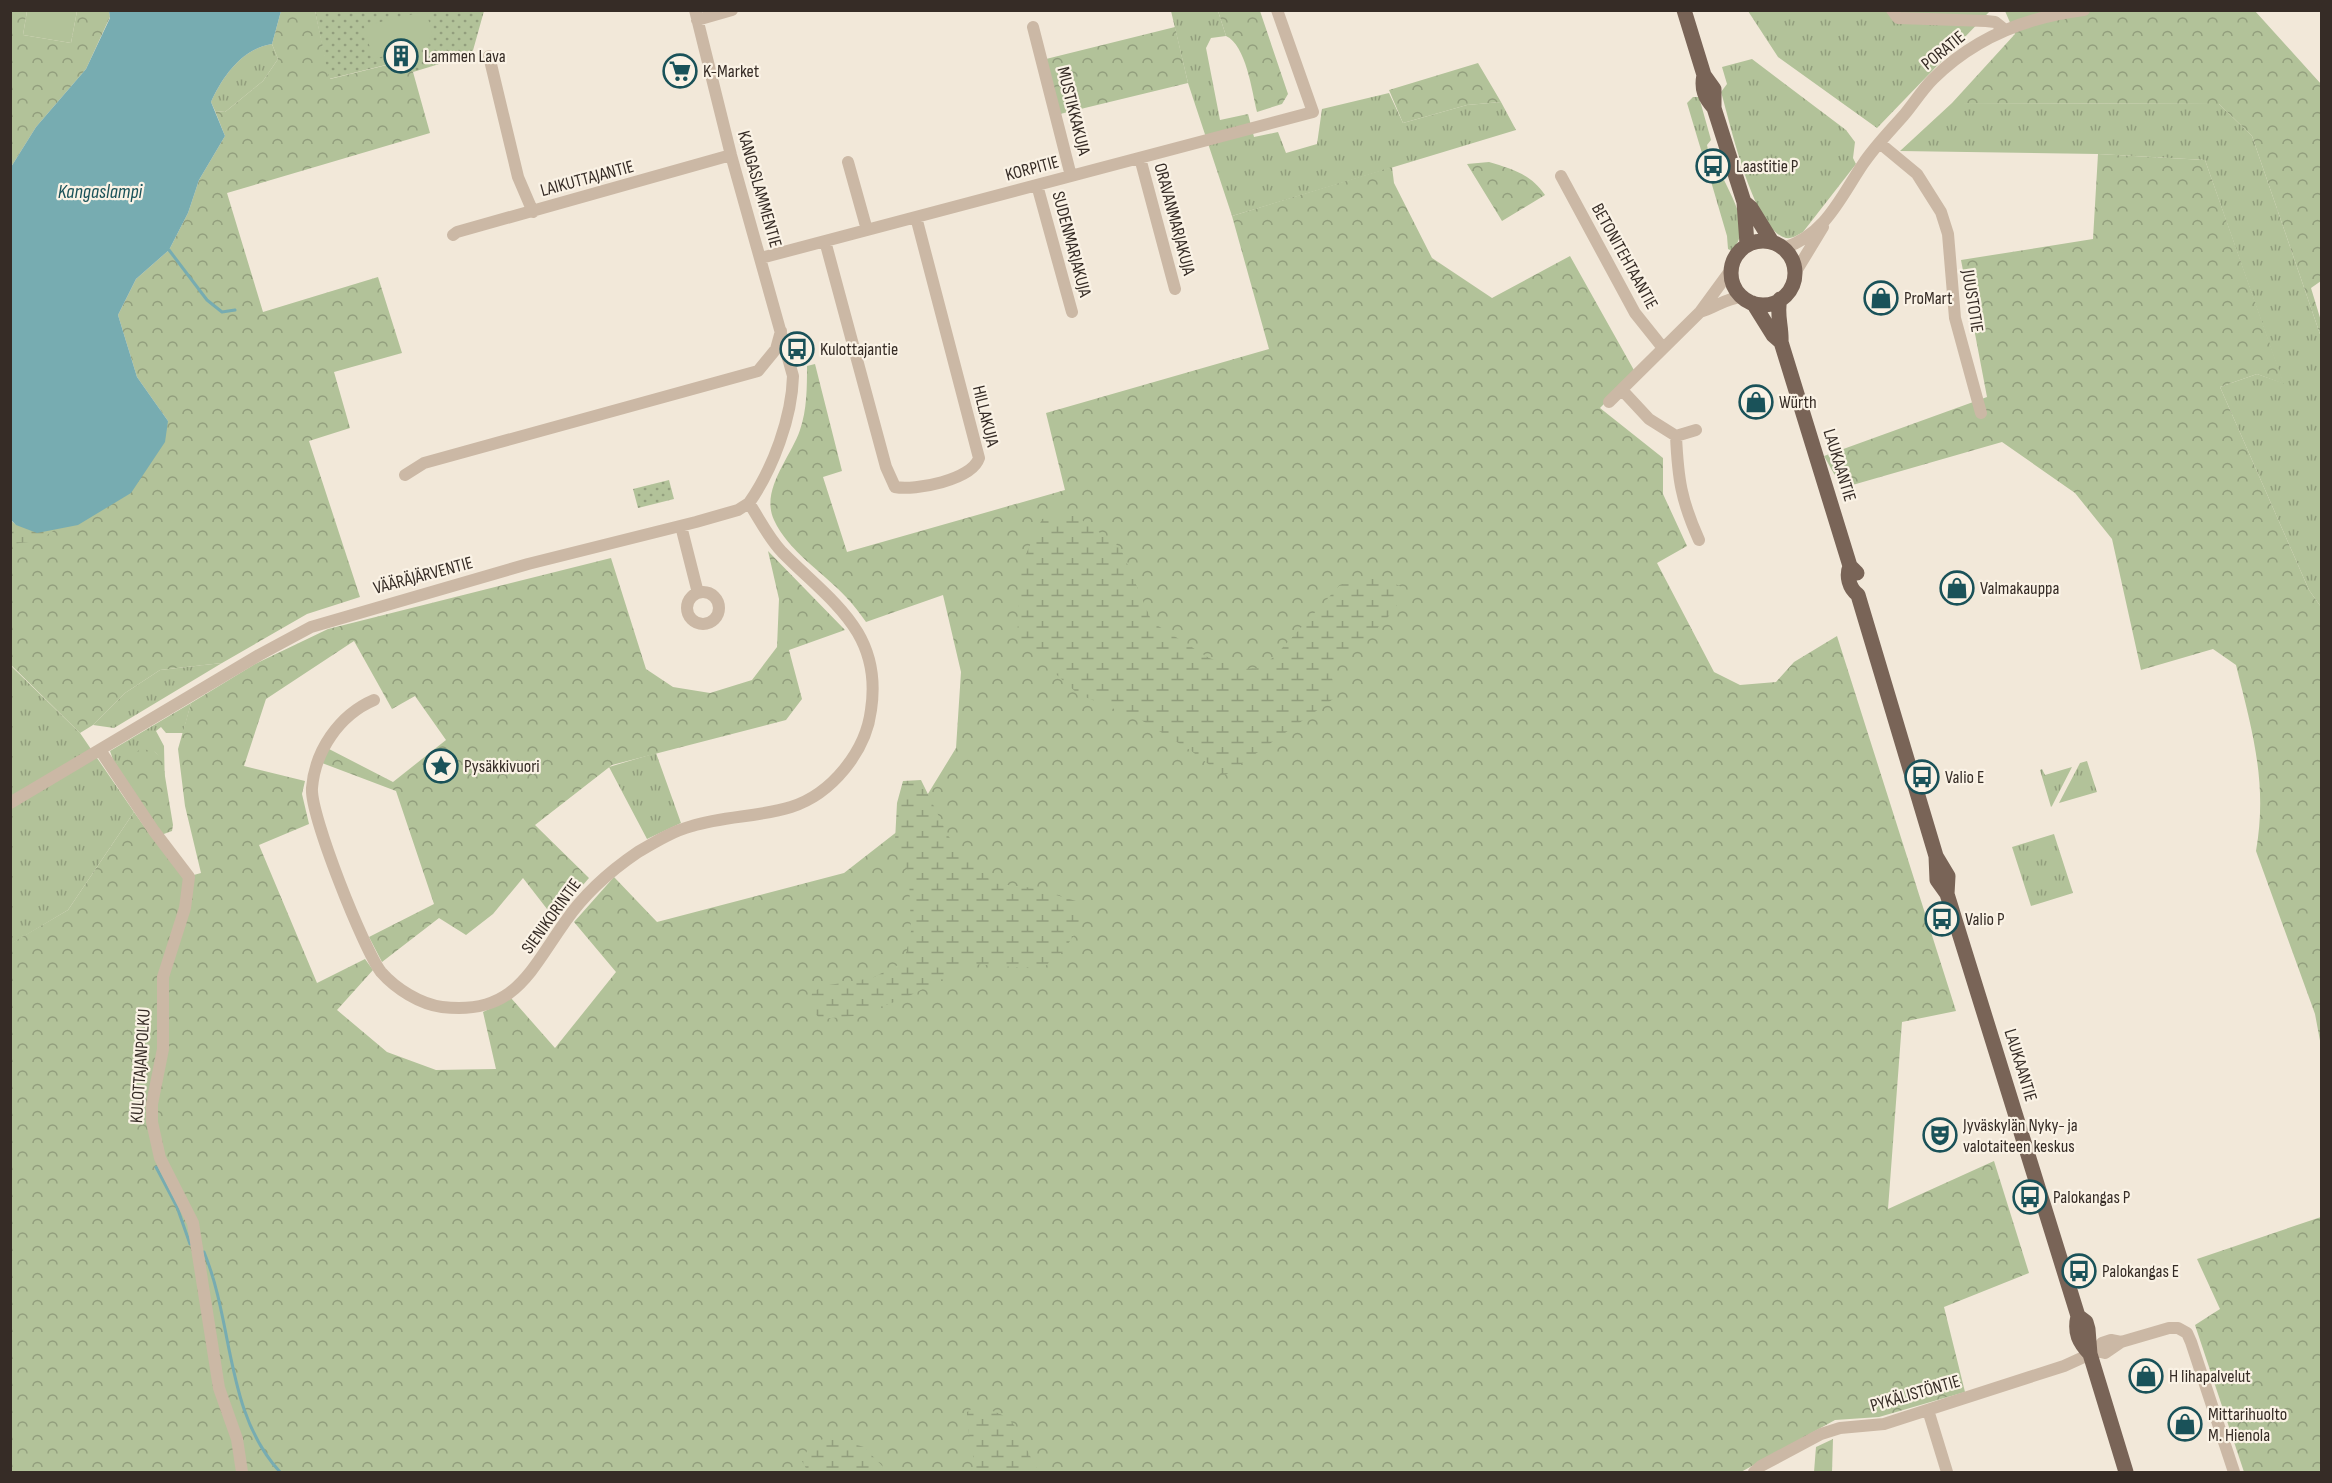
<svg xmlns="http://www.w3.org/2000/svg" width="2332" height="1483" font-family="'Sofia Sans Condensed',sans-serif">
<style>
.grass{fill:url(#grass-tufts)}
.forest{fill:url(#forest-crowns)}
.wetland{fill:url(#wetland-marsh)}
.park{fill:url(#park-dots)}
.garden{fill:#b2c299}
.water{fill:#77acb1}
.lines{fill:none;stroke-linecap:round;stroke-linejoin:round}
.stream{stroke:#77acb1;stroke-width:3}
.minor{stroke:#cbb8a5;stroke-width:12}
.major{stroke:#796457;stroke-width:15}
.labels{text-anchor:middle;stroke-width:4.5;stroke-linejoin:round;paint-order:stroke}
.street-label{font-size:18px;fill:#362c26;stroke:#faf2e5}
.poi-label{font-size:18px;fill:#362c26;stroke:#faf2e5;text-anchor:start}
.water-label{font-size:20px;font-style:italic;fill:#1a5259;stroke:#faf2e5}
</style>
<defs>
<pattern id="grass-tufts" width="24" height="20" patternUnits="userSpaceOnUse" patternTransform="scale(1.5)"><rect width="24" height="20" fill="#b2c299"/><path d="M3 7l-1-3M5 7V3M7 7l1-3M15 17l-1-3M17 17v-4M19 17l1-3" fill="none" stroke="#929e7d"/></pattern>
<pattern id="forest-crowns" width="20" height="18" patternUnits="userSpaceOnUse" patternTransform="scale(1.5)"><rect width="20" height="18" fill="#b2c299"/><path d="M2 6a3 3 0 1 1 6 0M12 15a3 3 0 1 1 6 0" fill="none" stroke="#929e7d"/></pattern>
<pattern id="wetland-marsh" width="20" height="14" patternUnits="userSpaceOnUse" patternTransform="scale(1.5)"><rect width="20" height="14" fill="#b2c299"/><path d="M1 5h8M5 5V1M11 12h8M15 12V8" fill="none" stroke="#929e7d"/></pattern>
<pattern id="park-dots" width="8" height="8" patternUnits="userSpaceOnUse" patternTransform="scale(1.5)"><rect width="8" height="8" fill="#b2c299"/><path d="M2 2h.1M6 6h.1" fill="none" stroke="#929e7d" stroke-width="1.8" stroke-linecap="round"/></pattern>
</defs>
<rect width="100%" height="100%" fill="#f2e8d9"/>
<!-- grass -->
<path class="grass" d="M1171,11H1218L1226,36L1211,38L1206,48L1220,120L1248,114L1254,137L1278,132L1286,153L1317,144L1322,109L1389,93L1403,123L1467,105L1501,102L1516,130L1232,216L1188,83Z
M1748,11H1990L1877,128L1778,57Z
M272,44L278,59L263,81L225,112L215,111L211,102C223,76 242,49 272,44Z
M1752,59L1846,130L1855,142L1853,158L1856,164L1803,232C1798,235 1792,239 1786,238C1753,230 1730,122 1721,92L1727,84L1722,67Z
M1693,97H1699L1711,140L1707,145L1712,169L1707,170L1687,103Z
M1952,103L2219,104L2252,136L2321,337V607L2309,590L2220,387L2257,374L2283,383L2205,160L2098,154L1900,151Z
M1714,173L1718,182L1724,180C1735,203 1751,229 1732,251L1728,249L1727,236L1710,178L1709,175Z
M222,663L114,728L93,725L125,693L160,670Z
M10,665L80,733L134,812L68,910L11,944Z
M191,703L183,733H166L161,727L156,731L164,746L165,789C160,740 156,746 115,765L110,751Z
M656,753L681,823L647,839L609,767Z
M2087,761L2097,792L2059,803L2080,763Z
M2072,767L2052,806L2051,807L2040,770L2042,769L2045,775Z
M2054,834L2073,893L2031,906L2012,847Z"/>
<!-- forest -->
<path class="forest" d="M11,11H27L23,35L71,43L77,11H109L110,17L86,69L36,127L11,167Z
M281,11H315L330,79L407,60L413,72L430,133L227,193L263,312L378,277L402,353L334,372L350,428L309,441L360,597L307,614L222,663L160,670L125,693L93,725L80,733L11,665L10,520L16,525L168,421L137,377L118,315L136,279L169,250L188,213L199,180L225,136L215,111L225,112L263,81L278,59L272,44Z
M1218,11H1260L1288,94L1282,104L1257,112C1252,91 1246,45 1226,36Z
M2005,11H2255L2321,84V281L2311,288L2321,321V337L2252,136L2219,104L1952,103L2015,34Z
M1175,27L1188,83L1060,114L1046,59Z
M1478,63L1501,102L1467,105L1403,123L1389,90Z
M2098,154L2205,160L2284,384L2257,374L2220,387L2309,590L2321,607V1046L2315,1014L2256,851C2268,783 2252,730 2236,665L2213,649L2141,670L2112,539L2075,493L2002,442L1842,488L1824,456L1987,397L1961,260L2093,239Z
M1489,162C1512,169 1531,174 1545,195L1502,221L1467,164Z
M1392,167L1394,183L1432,258L1492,298L1570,256L1635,372L1600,408L1663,458V494L1687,546L1657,563L1714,672L1740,685L1776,682L1794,662L1837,636L1956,1011L1902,1022L1888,1209L1994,1161L2029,1273L1944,1307L1965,1392L1879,1417L1835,1420L1741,1472H11L10,944L68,910L134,812L151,836L190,876L201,873L185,806L178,749L191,703L255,664L328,629L611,558L646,669L673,687L710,693L752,680L777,647L779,599L768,551L845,630L789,650L802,699L786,720L612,765L535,825L589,878L554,918L523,878L493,914L466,935L439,918L382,962L369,937L434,904L396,791L322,763L329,749L393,782L446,740L415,696L392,709L354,641L266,699L244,766L305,781L302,794L309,824L259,845L317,983L365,959L373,970L337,1010L387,1052L436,1070L496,1069L483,1012L511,998L555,1048L616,972L574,922L614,877L657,922L844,873L912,820L956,748L961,672L943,595L866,622C860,614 854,605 846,597C824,573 788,551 774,520C760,490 791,457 800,430C807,410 807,387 807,366L815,364L842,471L823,477L847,552L1065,490L1046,413L1269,349L1232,216Z
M141,749L154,751L162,758L173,825L172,831L161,835L115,765Z
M2321,1217V1472H2244L2195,1325L2220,1309L2197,1259Z
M1833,1439L1832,1472H1814L1816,1447Z"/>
<!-- wetland -->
<path class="wetland" d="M1072,513L1120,547L1152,622L1209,658L1242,669L1258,668L1274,657L1340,585L1369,578L1394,583L1403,588C1404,612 1348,653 1331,673L1336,697L1224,776L1190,750L1141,720L1078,694L1017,639L1021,565L1042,519Z
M10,520C24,533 39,533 56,529L38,541L11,544Z
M921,780L949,837L993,883L1033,888L1076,901L1084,920L1064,950L1042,969L972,964L903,999L854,1016L820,1019L809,1006L812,993L823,986L872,978L904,962L911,931L909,877L895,841L897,803L903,781Z
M974,1407C1024,1414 1016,1436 1039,1472H976L967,1424V1412Z
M830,1437L864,1447L888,1472H808L802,1461L811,1443Z"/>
<!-- park -->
<path class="park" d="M315,11H484L472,54L413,72L406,60L329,79Z
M669,480L674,499L638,508L633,489Z"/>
<!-- garden -->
<path class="garden" d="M27,11H77L71,43L23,35Z
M426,11L433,36L428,39V45L373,59L364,26Z"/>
<!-- water -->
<path class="water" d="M109,11H281L272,44C242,49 223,76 211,102L225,136L199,180L188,213L169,250L136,279L118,315L137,377L168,421L165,442L131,493L78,525L37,533L16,525L11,520V167L36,127L86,69L110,18Z"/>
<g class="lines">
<!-- stream -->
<path class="stream" d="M169,250L207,300L222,312L235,310
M156,1167L177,1207L190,1244
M204,1252C234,1325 225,1412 280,1472"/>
<!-- minor -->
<path class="minor" d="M1892,10L1898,18L1986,21L1995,22L2005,30
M697,20L732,10
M1033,27L1071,176
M489,56L518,177L533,212
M1882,145L1917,174L1941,212L1948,234L1955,318L1981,413
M1140,158L1175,289
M848,162L867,230
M1561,176L1635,313L1663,348
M1037,185L1072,312
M453,235L457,232L731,155
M825,241L886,467L895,487C915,491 972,480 979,458L916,217
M1784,248C1826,234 1840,198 1863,164C1875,146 1890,131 1904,115C1914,103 1922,90 1933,79C1974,38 2026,17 2084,10
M761,258L1313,112L1277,10
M1795,273L1823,227
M1700,312C1715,308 1725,298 1742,297
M1622,390L1649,419L1676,436L1696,430
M1609,402L1700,312L1730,271
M1676,436C1678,479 1681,500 1699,540
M405,475L424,463L758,371L776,349L781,331
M681,526L698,593
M687 608a16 16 0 1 1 32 0a16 16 0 1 1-32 0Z
M374,700C339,715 315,751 312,788C310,815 364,950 381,972C396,989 420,1004 442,1007C514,1016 530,971 565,922C584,894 610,871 638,852C655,842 673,831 692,826C724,816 759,817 791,807C832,794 866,751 871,710C883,631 830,601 782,552C768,537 760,520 749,503
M100,750L154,831L189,877L185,908L163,977V1049L152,1104V1122L160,1158L193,1223L219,1388L237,1439L242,1472
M10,803L259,655L311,627L528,564L696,522L738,510L749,503C773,469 792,417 793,376L731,155L695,10
M2097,1351L2105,1353L2121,1342
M1928,1410L1947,1472
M1754,1472L1761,1466L1821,1434L1840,1428L1884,1424L2064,1366L2097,1351L2102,1343L2111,1340L2121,1342L2169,1328H2178L2187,1333L2191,1342L2234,1472"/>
<!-- major -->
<path class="major" d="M1684,10L1704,75L1714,89V108
M1704,75C1701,89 1705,98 1714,108L1744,202L1747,244
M1744,202L1751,208L1772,242
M1731 273a32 32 0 1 1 64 0a32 32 0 1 1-64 0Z
M1780,299C1776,314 1782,327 1781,342L1850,566L1857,573
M1753,303L1773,335L1781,342
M1850,566C1846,576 1849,588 1858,595L1936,856L1937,880L1947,894L2078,1316C2074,1333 2079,1342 2090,1354
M1936,856L1948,876L1947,894
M2078,1316L2086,1322L2088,1329L2090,1354L2126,1472"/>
</g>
<!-- icons -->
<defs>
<g id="building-ring" transform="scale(1.725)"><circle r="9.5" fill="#faf2e5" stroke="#1a5259" stroke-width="1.5"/><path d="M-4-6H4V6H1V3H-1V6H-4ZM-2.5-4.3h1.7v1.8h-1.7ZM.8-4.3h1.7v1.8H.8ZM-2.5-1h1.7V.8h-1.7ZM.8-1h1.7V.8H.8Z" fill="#1a5259"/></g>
<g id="supermarket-ring" transform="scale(1.725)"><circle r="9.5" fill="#faf2e5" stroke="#1a5259" stroke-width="1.5"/><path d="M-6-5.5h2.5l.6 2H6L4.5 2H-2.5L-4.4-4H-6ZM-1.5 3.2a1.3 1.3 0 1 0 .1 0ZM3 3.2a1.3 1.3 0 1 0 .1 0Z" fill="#1a5259"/></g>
<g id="bus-ring" transform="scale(1.725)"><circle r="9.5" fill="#faf2e5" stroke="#1a5259" stroke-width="1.5"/><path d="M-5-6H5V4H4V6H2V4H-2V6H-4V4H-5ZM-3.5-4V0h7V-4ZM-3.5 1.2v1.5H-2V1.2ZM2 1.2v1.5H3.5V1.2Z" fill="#1a5259"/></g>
<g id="shop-ring" transform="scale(1.725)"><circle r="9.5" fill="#faf2e5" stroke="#1a5259" stroke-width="1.5"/><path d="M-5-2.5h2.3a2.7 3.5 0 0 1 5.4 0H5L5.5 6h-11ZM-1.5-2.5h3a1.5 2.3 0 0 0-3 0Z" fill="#1a5259"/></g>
<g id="sight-ring" transform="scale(1.725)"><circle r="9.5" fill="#faf2e5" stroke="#1a5259" stroke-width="1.5"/><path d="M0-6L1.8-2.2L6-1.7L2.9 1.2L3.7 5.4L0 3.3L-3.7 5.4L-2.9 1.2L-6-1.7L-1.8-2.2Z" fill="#1a5259"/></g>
<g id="theatre-ring" transform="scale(1.725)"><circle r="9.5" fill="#faf2e5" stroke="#1a5259" stroke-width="1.5"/><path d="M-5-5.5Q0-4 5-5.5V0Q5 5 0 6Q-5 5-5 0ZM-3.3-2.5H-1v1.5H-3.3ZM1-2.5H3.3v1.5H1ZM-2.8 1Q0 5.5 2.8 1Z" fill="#1a5259"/></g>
</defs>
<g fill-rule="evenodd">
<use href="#building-ring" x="401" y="56"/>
<use href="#supermarket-ring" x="680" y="71"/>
<use href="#bus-ring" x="1713" y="166"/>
<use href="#shop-ring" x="1881" y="298"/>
<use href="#bus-ring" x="797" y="349"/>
<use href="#shop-ring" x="1756" y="402"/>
<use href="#shop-ring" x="1957" y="588"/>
<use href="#sight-ring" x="441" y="766"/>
<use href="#bus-ring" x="1922" y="777"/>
<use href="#bus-ring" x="1942" y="919"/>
<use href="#theatre-ring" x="1940" y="1135"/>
<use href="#bus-ring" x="2030" y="1197"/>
<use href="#bus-ring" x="2079" y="1271"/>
<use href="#shop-ring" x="2146" y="1376"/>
<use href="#shop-ring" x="2185" y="1424"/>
</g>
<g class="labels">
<!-- street labels -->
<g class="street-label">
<text transform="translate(1943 50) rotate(-39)" y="6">PORATIE</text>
<text transform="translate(1074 111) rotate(76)" y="6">MUSTIKKAKUJA</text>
<text transform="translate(1032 168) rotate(-15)" y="6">KORPITIE</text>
<text transform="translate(587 178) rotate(-15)" y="6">LAIKUTTAJANTIE</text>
<text transform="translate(760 189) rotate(74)" y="6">KANGASLAMMENTIE</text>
<text transform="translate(1175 219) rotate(75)" y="6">ORAVANMARJAKUJA</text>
<text transform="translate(1072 244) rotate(75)" y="6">SUDENMARJAKUJA</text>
<text transform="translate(1625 256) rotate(61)" y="6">BETONITEHTAANTIE</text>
<text transform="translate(1973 301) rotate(81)" y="6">JUUSTOTIE</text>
<text transform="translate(986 416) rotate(76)" y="6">HILLAKUJA</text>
<text transform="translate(1840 465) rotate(73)" y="6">LAUKAANTIE</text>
<text transform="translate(423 575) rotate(-15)" y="6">VÄÄRÄJÄRVENTIE</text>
<text transform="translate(551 916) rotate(-54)" y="6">SIENIKORINTIE</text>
<text transform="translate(2021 1065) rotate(73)" y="6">LAUKAANTIE</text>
<text transform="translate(140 1066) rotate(-86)" y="6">KULOTTAJANPOLKU</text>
<text transform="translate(1915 1393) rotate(-16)" y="6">PYKÄLISTÖNTIE</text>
</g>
<!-- poi labels -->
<g class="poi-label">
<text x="424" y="62">Lammen Lava</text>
<text x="703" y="77">K-Market</text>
<text x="1736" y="172">Laastitie P</text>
<text x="1904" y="304">ProMart</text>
<text x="820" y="355">Kulottajantie</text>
<text x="1779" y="408">Würth</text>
<text x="1980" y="594">Valmakauppa</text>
<text x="464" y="772">Pysäkkivuori</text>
<text x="1945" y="783">Valio E</text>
<text x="1965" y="925">Valio P</text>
<text x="1963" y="1131">Jyväskylän Nyky- ja<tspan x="1963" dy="21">valotaiteen keskus</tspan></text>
<text x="2053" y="1203">Palokangas P</text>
<text x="2102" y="1277">Palokangas E</text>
<text x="2169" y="1382">H lihapalvelut</text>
<text x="2208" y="1420">Mittarihuolto<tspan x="2208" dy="21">M. Hienola</tspan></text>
</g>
<!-- water labels -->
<g class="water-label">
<text x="100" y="198">Kangaslampi</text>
</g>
</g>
<!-- border -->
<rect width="2332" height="1483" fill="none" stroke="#362c26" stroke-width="24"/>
</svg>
